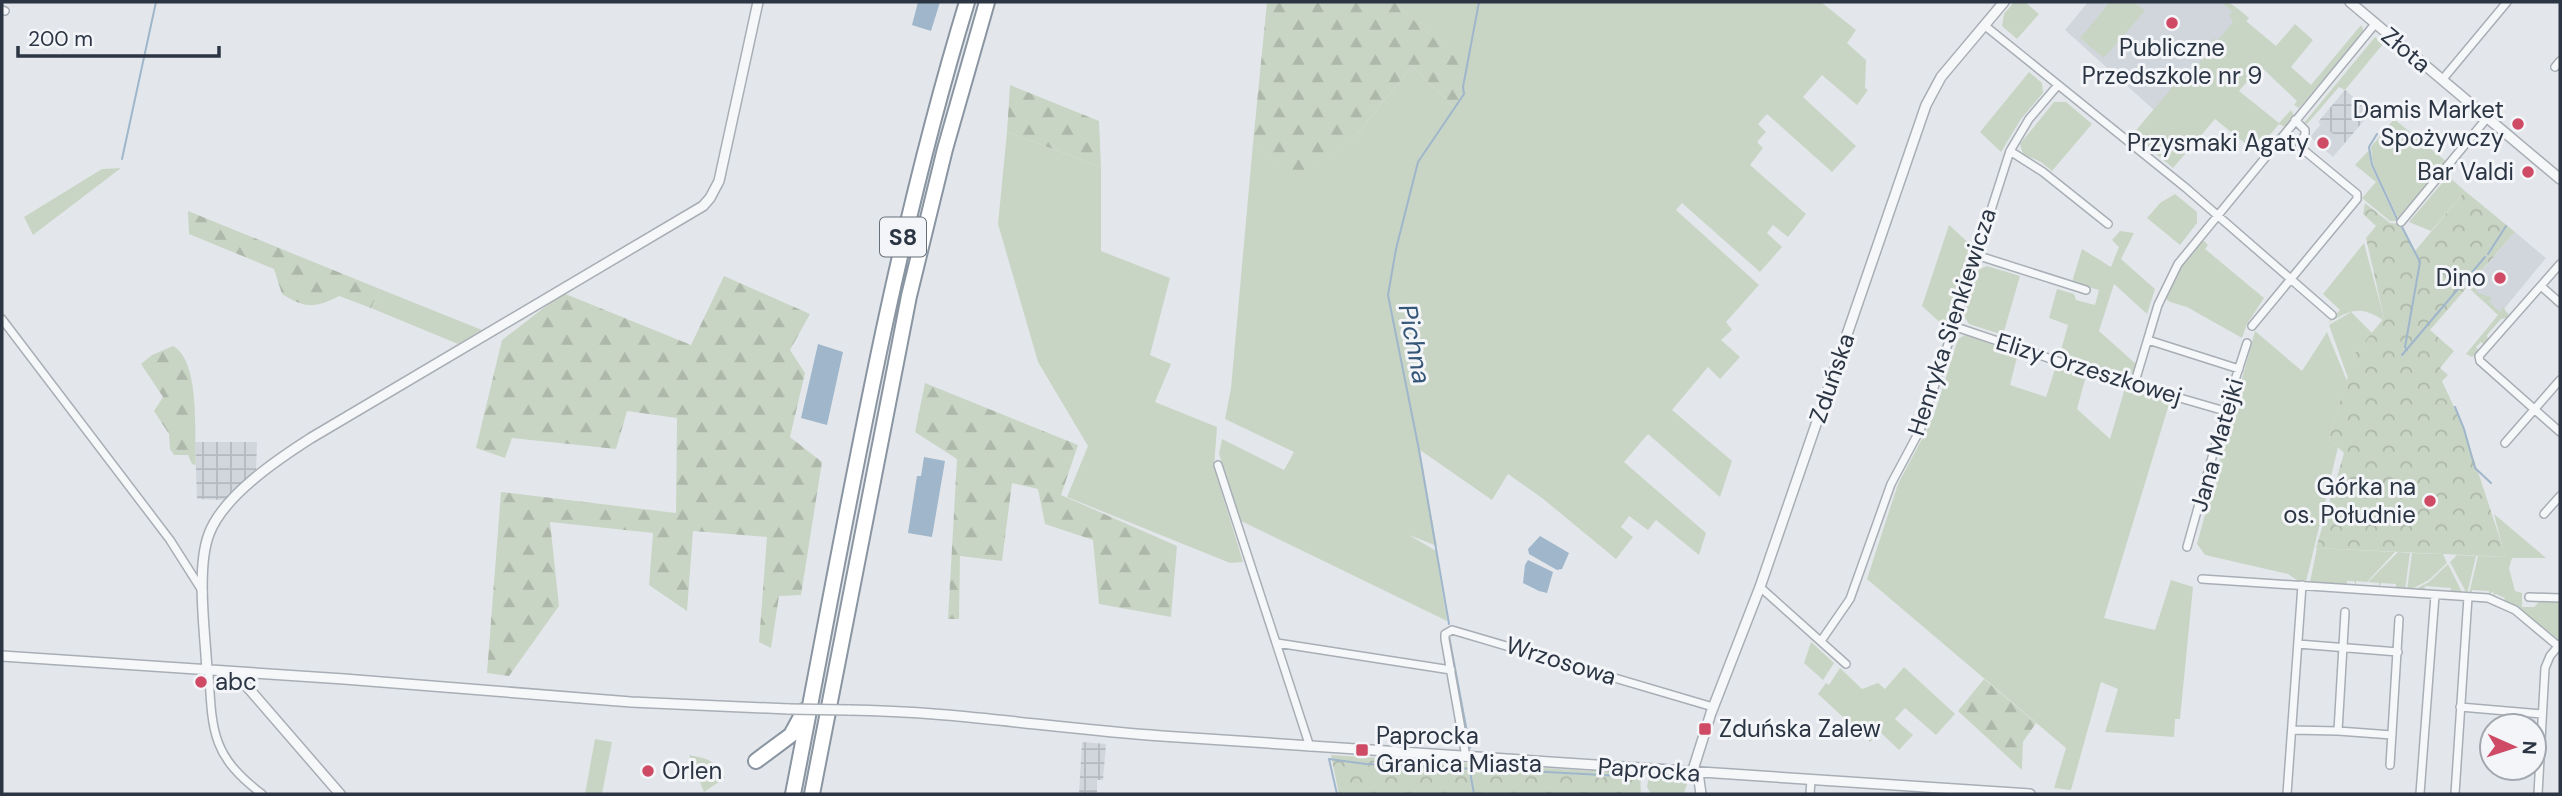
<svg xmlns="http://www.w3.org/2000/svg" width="2562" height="796" font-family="'DM Sans',sans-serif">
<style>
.built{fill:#d1d6dd}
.industrial{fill:url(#industrial-grid)}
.green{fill:#c9d5c4}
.forest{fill:url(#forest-firs)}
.park{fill:url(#park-crowns)}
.water{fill:#9fb6cb}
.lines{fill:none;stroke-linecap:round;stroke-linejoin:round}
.stream{stroke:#9fb6cb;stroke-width:2}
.minor-casing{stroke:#a8aeb5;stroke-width:10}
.tertiary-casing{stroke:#a8aeb5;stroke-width:12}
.motorway-casing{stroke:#8a95a2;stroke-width:18}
.minor{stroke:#f6f7f9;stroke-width:7}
.tertiary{stroke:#f6f7f9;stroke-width:9}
.motorway{stroke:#fff;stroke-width:14}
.tertiary-bridge-casing{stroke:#a8aeb5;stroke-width:12;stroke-linecap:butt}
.tertiary-bridge{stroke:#f6f7f9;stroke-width:9}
.poi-dot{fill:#ce4a65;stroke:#f3f5f8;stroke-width:2.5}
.labels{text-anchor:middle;stroke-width:6;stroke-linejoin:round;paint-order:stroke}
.shield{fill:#f3f5f8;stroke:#676f79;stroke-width:2}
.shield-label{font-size:23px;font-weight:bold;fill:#2b3543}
.poi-label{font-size:24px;fill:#2b3543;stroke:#f3f5f8;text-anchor:end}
.street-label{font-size:24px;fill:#2b3543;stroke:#f3f5f8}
.water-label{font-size:26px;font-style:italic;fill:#355677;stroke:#f3f5f8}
</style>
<defs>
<pattern id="industrial-grid" width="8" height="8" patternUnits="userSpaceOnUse" patternTransform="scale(1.75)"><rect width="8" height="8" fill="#d1d6dd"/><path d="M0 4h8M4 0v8" fill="none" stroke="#b4b8bf"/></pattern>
<pattern id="forest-firs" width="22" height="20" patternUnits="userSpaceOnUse" patternTransform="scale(1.75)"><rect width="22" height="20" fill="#c9d5c4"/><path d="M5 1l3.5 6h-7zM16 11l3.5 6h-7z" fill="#adb7aa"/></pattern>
<pattern id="park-crowns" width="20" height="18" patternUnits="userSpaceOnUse" patternTransform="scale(1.75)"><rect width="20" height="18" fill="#c9d5c4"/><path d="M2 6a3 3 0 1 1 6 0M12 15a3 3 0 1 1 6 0" fill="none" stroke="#adb7aa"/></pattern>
</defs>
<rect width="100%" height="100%" fill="#e3e7eb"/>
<!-- built -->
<path class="built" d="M2088,2H2229L2249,18L2164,119L2065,30Z
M2321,124L2345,143L2333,157L2310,137Z
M2515,232L2546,258L2499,315L2468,287Z"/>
<!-- industrial -->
<path class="industrial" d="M2345,90L2371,112L2345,143L2318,122Z
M195,442H257L256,472L227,500L197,499Z
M1082,742L1106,744L1103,780H1097V794H1079Z"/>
<!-- green -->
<path class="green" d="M1394,2H1821L1856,30L1847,43L1866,60L1865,88L1868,90L1857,105L1822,75L1803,97L1856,146L1832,172L1767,114L1758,124L1766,132L1757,142L1763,148L1750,165L1806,214L1788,237L1773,225L1767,233L1782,247L1760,272L1682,203L1676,210L1759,285L1726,322L1732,330L1721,340L1740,357L1720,379L1708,367L1672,410L1732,461L1720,497L1648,434L1624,462L1706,533L1699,555L1656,520L1648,530L1629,516L1621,527L1633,537L1616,559L1542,498L1508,474L1492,500L1420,450L1437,546L1409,535L1436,551L1447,621L1241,521L1219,454L1222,439L1284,470L1294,452L1225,419L1231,388L1253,143L1296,180L1359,132L1412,66L1455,108L1469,71Z
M2014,2H2025L2039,14L2017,39L2002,26L2004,14Z
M2110,2H2134L2145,11L2104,58L2080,38Z
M2221,2C2233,2 2240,11 2249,18L2246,21L2276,46L2295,24L2313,40L2291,67L2311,85L2361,25L2364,31L2299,108L2294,105L2297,101L2260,66L2239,91L2279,123L2291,110L2294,115L2285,127L2279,124L2256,152L2215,119L2173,168L2133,134L2174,85L2179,86L2206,55L2215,59L2220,52L2212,44L2213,38L2217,41L2233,22L2229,15L2232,11Z
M2375,37L2383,44L2345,90L2339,87L2307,124L2304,123Z
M2029,72L2042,83L2043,93L2021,119L2001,152L1980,132Z
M2054,102H2066L2092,124L2052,171L2041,162L2023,154L2020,144Z
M2394,119L2447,162L2399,220L2373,165L2371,147Z
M1007,132L1101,167V251L1170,278L1150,355L1171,364L1155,402L1217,427L1214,467L1243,562L1230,563L1067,497L1088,446L1038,362L998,224Z
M2369,150L2371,166L2397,221H2390L2362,198L2376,182L2355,165Z
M121,168L33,235L24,217L102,169Z
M2448,176L2465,191L2431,231L2409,222Z
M2175,194L2197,212V223L2180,245L2147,218L2160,203Z
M1949,225L1972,246L1946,328L1922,306Z
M2120,231L2134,233L2121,259L2155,289L2147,314L2114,284L2099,331L2137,365L2136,370C2128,377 2122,378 2111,377L2060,354L2068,325L2049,318L2057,289L2074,294L2076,300L2095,305L2099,290L2072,282L2082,249L2111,267L2119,247L2112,240Z
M2204,241L2208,245L2205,249L2264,298L2247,324L2242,338L2187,307L2170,302L2165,298C2172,282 2188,247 2204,241Z
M2364,243L2384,318L2383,320C2359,305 2351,310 2328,323L2340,310L2323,294Z
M1987,266L2020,276L2003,335L1969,324L1964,316L1979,269Z
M2476,277L2474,286L2477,292L2492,298L2489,302L2500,312L2503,307L2509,315L2508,318L2501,319L2487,335L2488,340L2484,345L2481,342L2476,347L2479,351L2472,357L2466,354L2498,315L2468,287Z
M380,289L482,330L458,344L371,308Z
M2351,312L2372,333L2355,353L2348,378L2329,325Z
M2255,331L2302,371L2327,332L2347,381L2329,439L2338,447L2306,582L2298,581L2288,574L2205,555L2197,544Z
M1965,335L2018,353L2010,385L2046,397L2056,366L2086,376L2077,409L2110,439L2125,388L2170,401L2104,618L2155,630L2171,580L2193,587L2180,719H2175L2174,737L2105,732L2118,689L2101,682L2071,790L2054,788L2066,748L1867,579L1898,484L1933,418L1958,339Z
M2494,514L2546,558H2512L2509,568L2515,591L2522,593V607H2534L2540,601H2560V640L2558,643L2503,603L2505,598L2496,594L2492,597L2494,593L2492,592L2489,596V591L2472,590V595L2469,594L2478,556L2505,557Z
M2317,548L2395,552L2367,582L2356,581V586L2354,581H2347V586L2310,582Z
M2398,552L2410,553L2405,590L2396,589V584L2381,583L2379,588V583L2368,582Z
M2412,553L2443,554L2447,563L2429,580L2410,590H2407Z
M2457,555L2476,556L2467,594L2450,562Z
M2448,564L2463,594L2451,593V588L2425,586L2424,591L2414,590L2429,582Z
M1811,642L1834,663L1823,680L1804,663Z
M1904,667L1955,714L1936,735L1905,708L1895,719L1913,735L1899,750L1880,732L1870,742L1818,694L1826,683L1829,685L1840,668L1862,689L1878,683L1885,689Z
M595,739L612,742L602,794H585Z
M689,755C705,758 719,761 725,778L704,792Z
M1652,774L1683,776L1687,784L1684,793L1651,794L1647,787L1649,776Z"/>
<!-- forest -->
<path class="forest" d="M1267,2H1394L1470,71L1463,87L1464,94L1455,108L1412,66L1359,132L1296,181L1253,143Z
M1010,85L1099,121L1101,167L1007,132Z
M188,211L380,289L371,308L339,296C315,309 304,308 282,294L274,269L189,234Z
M724,276L810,314L790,350L805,373L790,437L822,462L801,595L779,596L771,648L759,642L767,537L693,531L687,611L649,585L653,533L550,522L559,606L509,676L487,673L501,492L676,513L677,418L627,411L616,449L512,438L505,458L476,448L502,340L563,293L691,345Z
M173,346C201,361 194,436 196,465L192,464L188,455H174L170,449L169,434L154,411L163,397L141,364L152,355Z
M925,383L1078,445L1061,495L1177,546L1171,617L1099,604L1093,540L1045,524L1038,489L1012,483L1002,561L960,556L959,619H948L957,459L915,432Z
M1984,679L2036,723L2023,742L2022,770L1958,711Z"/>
<!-- park -->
<path class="park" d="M2465,191L2515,232L2430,330L2454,351L2440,368L2448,375L2442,381L2463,426L2506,557L2316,548L2344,453L2329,439L2355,353L2384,318L2366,238L2376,226L2363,214L2365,203L2390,223L2401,224L2415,251Z
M1331,755L1640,774L1641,794H1339Z"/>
<!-- water -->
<path class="water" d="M918,2H940L931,31L912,25Z
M818,344L843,352L827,425L801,418Z
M924,457L945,461L932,537L908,533L917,476H921Z
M1540,536L1569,553L1562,569L1557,570L1529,554L1528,549Z
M1528,560L1553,572L1547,593L1539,591L1523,583L1525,565Z"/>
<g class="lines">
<!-- stream -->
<path class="stream" d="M2377,134L2369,147L2372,165L2398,221
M122,159L156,2
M2401,225L2420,262L2405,347L2407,350
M2488,254L2506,226
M2402,355L2485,257
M2455,407L2464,429L2475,468L2491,483
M1449,624L1419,450L1388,295L1396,249L1418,162L1464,94L1463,87L1479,2
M1449,636L1470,748
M1469,766L1474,794
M1510,770L1638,777
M1650,778L1678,780
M1337,794L1329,759L1366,764L1498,770"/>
<!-- minor casing -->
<g class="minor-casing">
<path id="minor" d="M2,10L5,11
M1984,25L2186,188L2332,315
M2555,67L2560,61
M2442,80L2507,2
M2010,151L2043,172L2108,224
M2401,222L2487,118
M1976,255L2086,290
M2560,264L2479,356L2480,361L2560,432
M2541,286L2560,303
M2,319L170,540L203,592
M1953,326L2093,373L2225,411
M2252,326L2357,199V194L2300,147V142L2305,135V130L2295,120
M2148,340L2239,369
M2134,385L2158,305L2178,264L2375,24
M2505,443L2560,380
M1218,465L1310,747
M2544,514L2560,496
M2187,547L2225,411L2247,343
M2202,579L2488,598L2515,610L2558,646
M1760,587L1846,664
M2529,597L2560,598
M2345,612L2338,731L2392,735
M1821,641L1850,599L1891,484L1921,428L2010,151L2029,119L2058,85
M1277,643L1451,670
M2298,644L2398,652
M207,670L209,675C212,733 213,757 262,794
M2460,707L2542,714
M2292,730L2338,731
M1466,757L1445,639V634L1452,630L1713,707
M2390,765L2399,619
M1810,794L1811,780
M2287,794L2302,585
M2420,794L2435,595
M2455,794L2468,597
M2538,794L2545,668L2550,656L2560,644"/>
</g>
<!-- tertiary casing -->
<g class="tertiary-casing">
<path id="tertiary" d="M2350,2L2560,179
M2,656L344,679L631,702L789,709
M207,670C205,632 196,568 209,534C223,496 278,459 311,438L703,206L710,198L719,181L758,2
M240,672L244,683L340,794
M848,710C953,711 1057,729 1162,736L2030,794
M1692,773L1711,713L1760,587L1926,105L1941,77L2004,2
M1698,773L1701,794"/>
</g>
<!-- motorway casing -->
<g class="motorway-casing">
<path id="motorway" d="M756,761L791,735L804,711
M793,794C845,529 888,261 967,2
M812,794L909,296L945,149L987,2"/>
</g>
<!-- minor -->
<use href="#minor" class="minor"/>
<!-- tertiary -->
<use href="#tertiary" class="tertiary"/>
<!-- motorway -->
<use href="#motorway" class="motorway"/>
<!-- tertiary-bridge casing -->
<g class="tertiary-bridge-casing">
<path id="tertiary-bridge" d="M789,709L848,710"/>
</g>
<!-- tertiary-bridge -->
<use href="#tertiary-bridge" class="tertiary-bridge"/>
</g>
<!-- markers -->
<g class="poi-dot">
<circle cx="2172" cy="23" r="7"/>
<circle cx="2518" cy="124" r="7"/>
<circle cx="2323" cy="143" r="7"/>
<circle cx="2528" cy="172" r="7"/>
<circle cx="2500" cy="278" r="7"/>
<circle cx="2430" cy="501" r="7"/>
<circle cx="201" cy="682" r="7"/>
<rect x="1698" y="722" width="14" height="14" rx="3.5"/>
<rect x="1355" y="743" width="14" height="14" rx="3.5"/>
<circle cx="648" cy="771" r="7"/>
</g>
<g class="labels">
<!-- shield labels -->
<rect class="shield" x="880" y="217.5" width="46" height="39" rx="5"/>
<g class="shield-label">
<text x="903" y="245">S8</text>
</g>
<!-- poi labels -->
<g class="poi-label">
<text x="2172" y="56" text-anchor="middle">Publiczne<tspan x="2172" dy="28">Przedszkole nr 9</tspan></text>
<text x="2504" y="118">Damis Market<tspan x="2504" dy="28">Spożywczy</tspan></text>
<text x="2309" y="151">Przysmaki Agaty</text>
<text x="2514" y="180">Bar Valdi</text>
<text x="2486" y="286">Dino</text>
<text x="2416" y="495">Górka na<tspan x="2416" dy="28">os. Południe</tspan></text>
<text x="215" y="690" text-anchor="start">abc</text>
<text x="1719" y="737" text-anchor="start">Zduńska Zalew</text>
<text x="1376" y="744" text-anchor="start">Paprocka<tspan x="1376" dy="28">Granica Miasta</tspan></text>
<text x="662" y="779" text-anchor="start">Orlen</text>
</g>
<!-- street labels -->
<g class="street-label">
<text transform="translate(2406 50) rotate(40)" y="8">Złota</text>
<text transform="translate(1952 322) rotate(-72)" y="8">Henryka Sienkiewicza</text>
<text transform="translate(2089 369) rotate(17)" y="8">Elizy Orzeszkowej</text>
<text transform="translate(1832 378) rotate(-71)" y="8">Zduńska</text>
<text transform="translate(2217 445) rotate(-74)" y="8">Jana Matejki</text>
<text transform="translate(1561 661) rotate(17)" y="8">Wrzosowa</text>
<text transform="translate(1649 770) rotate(4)" y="8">Paprocka</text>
</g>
<!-- water labels -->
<g class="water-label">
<text transform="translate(1415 344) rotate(79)" y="9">Pichna</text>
</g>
</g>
<!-- border -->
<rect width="2562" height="796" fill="none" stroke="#2b3543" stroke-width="7"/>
<!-- north arrow -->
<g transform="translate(2513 747) rotate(93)"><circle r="33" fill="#f3f5f8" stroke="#a3a8b0" stroke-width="2"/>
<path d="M0-5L12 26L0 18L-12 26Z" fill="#ce4a65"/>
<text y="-10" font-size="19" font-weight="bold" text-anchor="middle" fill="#2b3543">N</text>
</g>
<!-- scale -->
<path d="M18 46v10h201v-10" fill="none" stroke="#2b3543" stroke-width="3.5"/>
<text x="28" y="46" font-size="21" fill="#2b3543" stroke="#f3f5f8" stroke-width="5" paint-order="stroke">200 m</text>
</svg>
